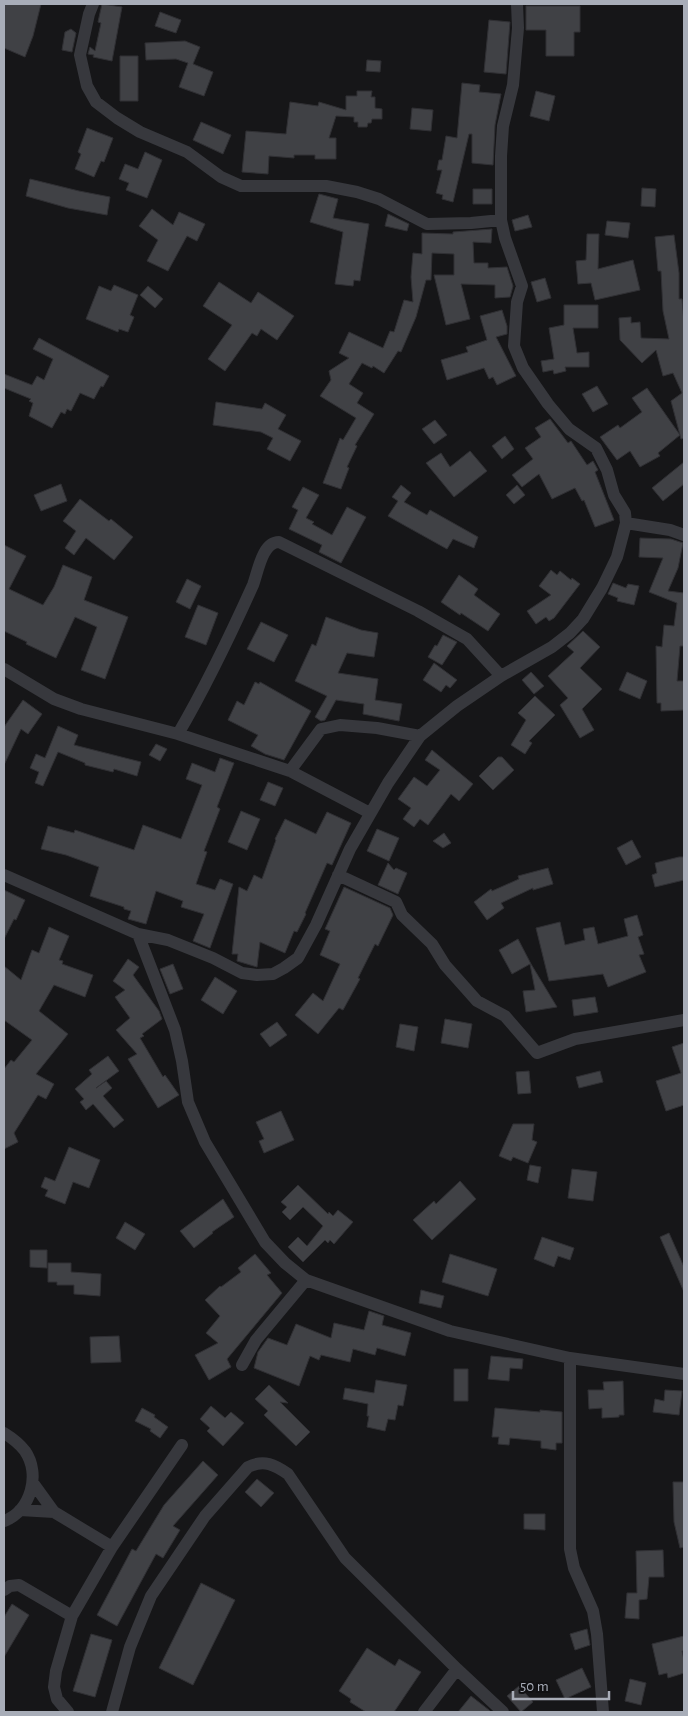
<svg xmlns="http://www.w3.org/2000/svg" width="688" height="1716" font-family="'Alegreya Sans',sans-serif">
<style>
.building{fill:#404145;stroke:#303034}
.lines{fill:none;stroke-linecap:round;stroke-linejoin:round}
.minor{stroke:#37383d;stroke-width:12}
</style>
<rect width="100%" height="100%" fill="#161618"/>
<!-- building -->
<path class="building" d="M4,4H41L33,36L25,57L4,48Z
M102,4L122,7L112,61L93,57L94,55L88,54L90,47L95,51L101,23L98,22Z
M526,6H580V32H574V56H546V30H526Z
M160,12L181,20L176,33L155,26Z
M489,20L510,22L506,74L484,72Z
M71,29L76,33L72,52L62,50L65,32Z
M185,41L200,47L193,64L213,72L204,96L179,87L188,63L176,59L146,60L145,43Z
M120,56H138V101H120Z
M367,60L381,61L380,72L366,71Z
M462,83L480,85L479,92L501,94L495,125L493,165L472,163V134H469L453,202L442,199L443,195L436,193L442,170H437L439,160H442L446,136L457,138Z
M357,91H372L371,97H375V108L382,109V119H372L371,123H368L367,127H358V122H354V117L336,116L329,138H336V159H315V155H294V158L269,156L268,174L242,172L246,131L286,134L290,102L318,106L319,102L346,110V96H357Z
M536,91L555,96L549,121L530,116Z
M412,108L433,110L431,131L410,129Z
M201,122L231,135L223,154L193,140Z
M87,128L113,138L104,162L101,161L94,177L75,169L81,154L78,152Z
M145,152L162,160L147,198L126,190L129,183L119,179L125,164L138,169Z
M30,179L79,191L110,197L107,215L68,208L26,196Z
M642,188L656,189L655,207L641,206Z
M473,189H492V204H473Z
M319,194L338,199L333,218L369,224L360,281L354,280L353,286L335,284L343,232L310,222Z
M152,209L173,225L179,212L205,224L197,241L187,236L168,271L147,261L158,240L139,226Z
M388,214L409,224L407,231L385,226Z
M528,215L532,227L515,231L512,220Z
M607,221L630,223L628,238L605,235Z
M492,229L491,243L473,242L474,263H488V268L507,267L513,286L510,297L495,298V285L461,284L470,319L446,325L434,275H454V254L432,253L431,280H426L416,317L401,352L398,351L384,373L373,366L372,368L362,363L349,384L363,393L357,403L374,414L355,445L357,446L347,467L349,468L341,489L323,483L340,438L343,440L356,418L320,396L331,380L329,371L349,358L339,353L349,332L383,348L390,331L394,332L404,300L413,302L411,277L413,253L422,254V233L453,234V232Z
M587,234H599L598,269L633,260L640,290L595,300L591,283L578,284L576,261L586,260Z
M674,235L679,273V299H682L684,322V438L681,439L671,401L682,393L673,373L663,376L656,350L642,363L620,340L619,318L631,317V323L640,322L641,338L669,339L663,311L661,271H658L655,237Z
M545,278L551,298L537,302L531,282Z
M219,282L251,303L258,292L294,316L277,340L261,329L257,336L252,333L225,371L208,359L232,325L203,306Z
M114,285L138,295L130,315L134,317L128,332L119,329L118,332L86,319L99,286L111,291Z
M148,286L163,299L155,308L140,295Z
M564,305H598V328H573L577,353L589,352V367H565L566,371L554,374L553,370L543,372L541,361L554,359L549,328L564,325Z
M502,310L507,326V334L496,337L516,376L497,385L493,377L489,379L484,368L447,380L441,360L468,352L466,347L487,340L480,316Z
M39,338L109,376L103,387L101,386L94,399L80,393L71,411L67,409L65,414L61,412L52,428L29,416L33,403L29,401L31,399L4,388V374L32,385L37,376L44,380L53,359L33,349Z
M597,386L608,404L593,412L582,394Z
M647,388L680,435L658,453L660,456L640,467L630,451L617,460L600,437L618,425L620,428L642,412L632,398Z
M216,402L262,409L265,403L286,415L278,429L301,441L290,461L267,449L273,438L261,432L213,425Z
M550,419L568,443L571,441L587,465L593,461L598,470L595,472L614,520L595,527L584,500L582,501L575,488L552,499L539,474L522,487L512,475L533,459L525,448L541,437L535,428Z
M435,420L447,435L434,444L422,429Z
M505,436L514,449L502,459L492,446Z
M470,451L487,471L454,497L426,463L441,453L450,467Z
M684,462V484L663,501L652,488Z
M61,484L67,501L41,511L34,495Z
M401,485L411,493L404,502L427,515L430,510L478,537L474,548L453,539L447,549L402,524L388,516L398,501L392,497Z
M517,485L525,495L514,504L506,495Z
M303,487L319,495L306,518L314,522L312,524L332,535L347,507L366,517L341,563L319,552L322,545L289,529L298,510L292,507Z
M80,499L109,521L111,519L133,537L114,560L86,538L74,555L65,548L76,531L63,521Z
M640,538L671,539L683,543L678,568L668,591L684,593V646H680L677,681H684V710L661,711V703H657L656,646L662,647L664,625L674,626L677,603L649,592L663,558L639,557Z
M4,545L26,556L9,589L43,605L54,587L63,565L92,577L84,600L128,617L105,679L81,670L97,627L75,617L56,658L26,644L27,642L4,631Z
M551,570L557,575L560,571L571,580L572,578L580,584L554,618L549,621L546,617L536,624L527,611L551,595L539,586Z
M459,575L478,589L474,595L500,614L488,631L461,613L460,615L441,602Z
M187,579L201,586L190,609L176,602Z
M613,583L626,588L628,584L639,586L634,605L617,601L618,598L608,594Z
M198,605L218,613L206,645L185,637Z
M326,617L361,630L378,633L374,657L347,653L338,673L378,679L375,700L402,704L399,721L363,714L364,704L336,700L325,720L321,721L315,717L327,696L295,681L312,644L316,646Z
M261,622L288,635L274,662L247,649Z
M583,631L600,647L580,668L602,689L582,709L594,730L580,738L560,705L568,698L548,676L574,652L567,646Z
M443,635L457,642L442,665L428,657L435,645L437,646Z
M434,663L457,680L450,688L446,685L441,692L423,680Z
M531,672L544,686L534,694L522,680Z
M627,672L647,681L640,699L619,690Z
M255,682L259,684L260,682L311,711L284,760L265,754L251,746L258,735L228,720L237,701L244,705Z
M535,696L555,715L529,741L532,743L525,754L511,745L526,720L518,713Z
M23,700L42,714L28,734L21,729L4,765V727Z
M58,726L78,735L74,745L141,762L137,776L114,769L113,772L85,765V763L58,752L43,786L35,783L39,772L30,768L36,754L45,758Z
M156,744L167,749L160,761L149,755Z
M432,750L473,784L459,801L451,794L428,825L420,819L414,827L403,819L411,808L398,799L414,777L427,786L440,770L425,760Z
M498,757H502L514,770L493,790L479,776Z
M220,758L234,763L217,807L220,809L204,851L207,852L196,884L215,890L220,879L233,884L210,948L193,941L204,914L181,907L183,901L156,891L146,924L128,919L131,911L124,909V907L90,896L99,867L66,855L41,849L48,826L74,833L75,830L134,850L143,825L181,839L202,785L186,779L192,763L215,772Z
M268,782L283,788L275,806L260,800Z
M241,811L260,819L247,850L228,842Z
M327,812L351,823L332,865L327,863L305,913L306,914L297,932L294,931L285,953L260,942L257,967L237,961L238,954H232L239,887L247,891L254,875L262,879L276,840L275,839L285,819L316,834Z
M377,829L399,838L389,861L367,851Z
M444,833L451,843L443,848L433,841Z
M632,840L641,857L626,865L617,848Z
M679,857H684V880L655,887L652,875L657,873L655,863Z
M388,863L394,870L396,868L407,873L398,894L378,885Z
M548,868L553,884L533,890V888L501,903L504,908L487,920L474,902L491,889L492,891L519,879L518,876Z
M344,887L390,908L393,915L378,946L375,944L358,978L360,979L343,1010L339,1008L318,1034L295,1015L313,993L323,1001L340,964L320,955L330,931L325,929Z
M4,890L25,900L16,920L14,919L4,939Z
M637,915L643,935L638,937L644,954L639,955L646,972L608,987L603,974L549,981L536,928L560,922L565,945L585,940L583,929L594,927L598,944L628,936L624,919Z
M49,927L69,936L59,960L63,961L62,964L93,975L85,997L54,985L39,1011L68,1034L36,1074L54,1084L46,1099L38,1095L14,1133L18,1142L4,1149V1069L11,1060L14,1062L32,1040L4,1020V966L21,980L32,950L39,953Z
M518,939L531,964L557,1007L526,1012L523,991L535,990L530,964L512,974L499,950Z
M128,959L139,967L133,975L159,1011L162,1019L142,1034L144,1036L140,1038L163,1077L165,1075L179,1095L158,1108L128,1059L137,1054L116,1030L130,1018L115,997L125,990L113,981Z
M173,964L183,989L170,994L160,969Z
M215,977L237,991L223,1014L201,1000Z
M595,997L598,1012L574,1016L572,1000Z
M445,1019L472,1024L468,1048L441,1043Z
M277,1022L287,1035L270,1047L260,1034Z
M400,1024L418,1027L414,1051L396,1047Z
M684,1043V1105L666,1111L656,1081L681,1073L672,1047Z
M108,1056L119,1071L96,1088L106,1081L112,1088L103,1096L124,1120L114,1128L93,1104L86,1110L80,1102L84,1099L75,1089L92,1074L89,1070Z
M529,1071L531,1093L518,1094L516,1072Z
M600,1071L603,1082L579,1088L576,1077Z
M281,1111L294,1140L264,1153L259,1141L264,1139L256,1122Z
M513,1124H534L532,1140L537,1142L528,1163L513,1157L511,1161L499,1156Z
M69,1147L100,1160L89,1188L73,1182L65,1204L45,1196L48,1190L41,1187L45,1177L55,1181Z
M530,1165L541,1167L538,1183L527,1180Z
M572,1169L597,1172L593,1201L568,1198Z
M460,1181L476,1199L432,1240L413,1220L434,1201L436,1204Z
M298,1185L328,1214L329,1212L333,1216L338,1210L353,1222L334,1244L330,1240L328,1243L325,1240L303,1262L288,1247L298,1237L307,1246L323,1226L303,1207L290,1220L282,1212L287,1207L281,1202Z
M223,1199L234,1217L212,1232L213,1233L194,1248L180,1231Z
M125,1222L145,1234L135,1250L116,1238Z
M669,1233L684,1267V1292L660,1237Z
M542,1237L574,1248L570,1260L558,1256L554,1267L534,1259Z
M30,1250H47V1268L30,1267Z
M255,1254L271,1273L267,1275L282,1293L227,1359L231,1367L209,1380L195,1355L218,1343L206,1333L220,1316L205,1300L220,1286L221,1287L241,1272L238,1268Z
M450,1254L497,1269L488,1296L442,1282Z
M48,1263H71V1272L101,1274L100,1296L74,1294V1285H57V1282H48Z
M421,1290L444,1296L441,1308L419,1303Z
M369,1311L384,1316L382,1325L411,1333L405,1356L377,1348L375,1355L353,1349L350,1362L321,1355L319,1360L310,1356L299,1386L254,1368L258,1352L268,1338L287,1345L296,1324L331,1338L334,1323L364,1330Z
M119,1336L121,1362L91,1363L90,1337Z
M491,1356L523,1359L522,1369L510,1368L509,1381L488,1379Z
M454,1369H468V1401H454Z
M376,1380L407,1385L403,1406L398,1405L395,1420L388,1419L385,1431L367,1427L369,1416H367L368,1404L343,1399L345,1388L374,1393Z
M623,1381L624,1415H619V1417L602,1418V1408L589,1409L588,1390H604L603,1382Z
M269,1385L288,1403L280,1402L310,1432L296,1446L264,1415L268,1411L255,1399Z
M665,1390L682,1391L679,1415L653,1412L655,1399L664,1401Z
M211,1406L225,1418L231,1412L244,1423L223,1446L207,1431L210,1428L200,1419Z
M142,1408L155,1415L154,1417L168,1427L160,1438L150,1431L151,1429L135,1421Z
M495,1408L540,1412V1410L562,1412V1443H556V1450L541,1448V1441L510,1438L509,1445L498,1444L499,1437H492Z
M203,1461L218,1475L173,1526L180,1530L163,1558L156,1554L117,1626L97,1615L132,1549L136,1551L164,1505Z
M257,1479L274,1493L261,1507L245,1492Z
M673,1482H684V1547L680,1548L674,1522Z
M524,1514H545V1530L524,1529Z
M663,1550L664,1577H649L647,1599L639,1600V1619L625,1618L627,1593H637L636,1551Z
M201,1583L235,1600L193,1685L159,1668Z
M12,1604L29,1615L4,1657V1617Z
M587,1629L590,1645L575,1650L570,1634Z
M91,1634L112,1640L95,1697L73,1691Z
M684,1636V1651H682L684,1660V1673L668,1678L667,1673L659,1675L652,1644Z
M367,1648L395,1666L399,1659L421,1672L394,1712H366L350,1702L351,1699L339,1691Z
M582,1668L591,1687L565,1699L556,1680Z
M630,1679L646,1683L641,1705L625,1701Z
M519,1686L533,1702L521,1712L507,1696Z
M471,1696L489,1710L491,1712H458Z"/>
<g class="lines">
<!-- minor -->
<path class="minor" d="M93,4L89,14L80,55L87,86L96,102L117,118L140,132L187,152L221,177L241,186H326L357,192L379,199L427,224L471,223L501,220
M626,523L670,530L684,535
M4,669L54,699L81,709L178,734L290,771L370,813
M178,734C206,686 230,636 253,585C258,572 262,542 279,542L418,611L467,639L501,676
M290,771L321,729L340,725L377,728L420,736
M4,875L138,934L175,1030L182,1061L188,1102L205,1142L265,1242L285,1263L306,1280L450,1331L570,1358V1549L574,1568L593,1611L597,1634L603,1712
M338,875L396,902L402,915L432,944L445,965L477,1001L505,1016L537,1053L575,1039L684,1020
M138,934L168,940L213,958L242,973L257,975L273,974L284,968L298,958L316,925L350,849L388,783L420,736L457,706L501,676L552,647L570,633L583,619L602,588L617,557L626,523L625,513L614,495L607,470L596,448L569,429L548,404L523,368L514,346L517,302L522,286L505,238L501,220V156L503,126L513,85L518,28L517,4
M570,1358L684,1374
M242,1365L256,1340L306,1280
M4,1433C12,1438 19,1443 25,1451C41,1474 31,1511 4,1521
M33,1483L54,1512L112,1547
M20,1510L54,1512
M4,1590L10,1586L19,1585L72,1616
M68,1712L57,1699L54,1687L56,1671L72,1616L112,1547L182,1445
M112,1712L130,1647L151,1596L205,1516L248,1467C264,1459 275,1465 288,1474L345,1558L457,1669L503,1712
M424,1712L457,1669"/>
</g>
<!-- border -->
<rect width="688" height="1716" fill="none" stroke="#a8adb8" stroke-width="10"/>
<!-- scale -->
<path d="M513 1691v8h96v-8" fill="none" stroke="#a8adb8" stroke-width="2.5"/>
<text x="520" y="1691" font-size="15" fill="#a8adb8" stroke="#111113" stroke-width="4" paint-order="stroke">50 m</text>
</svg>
